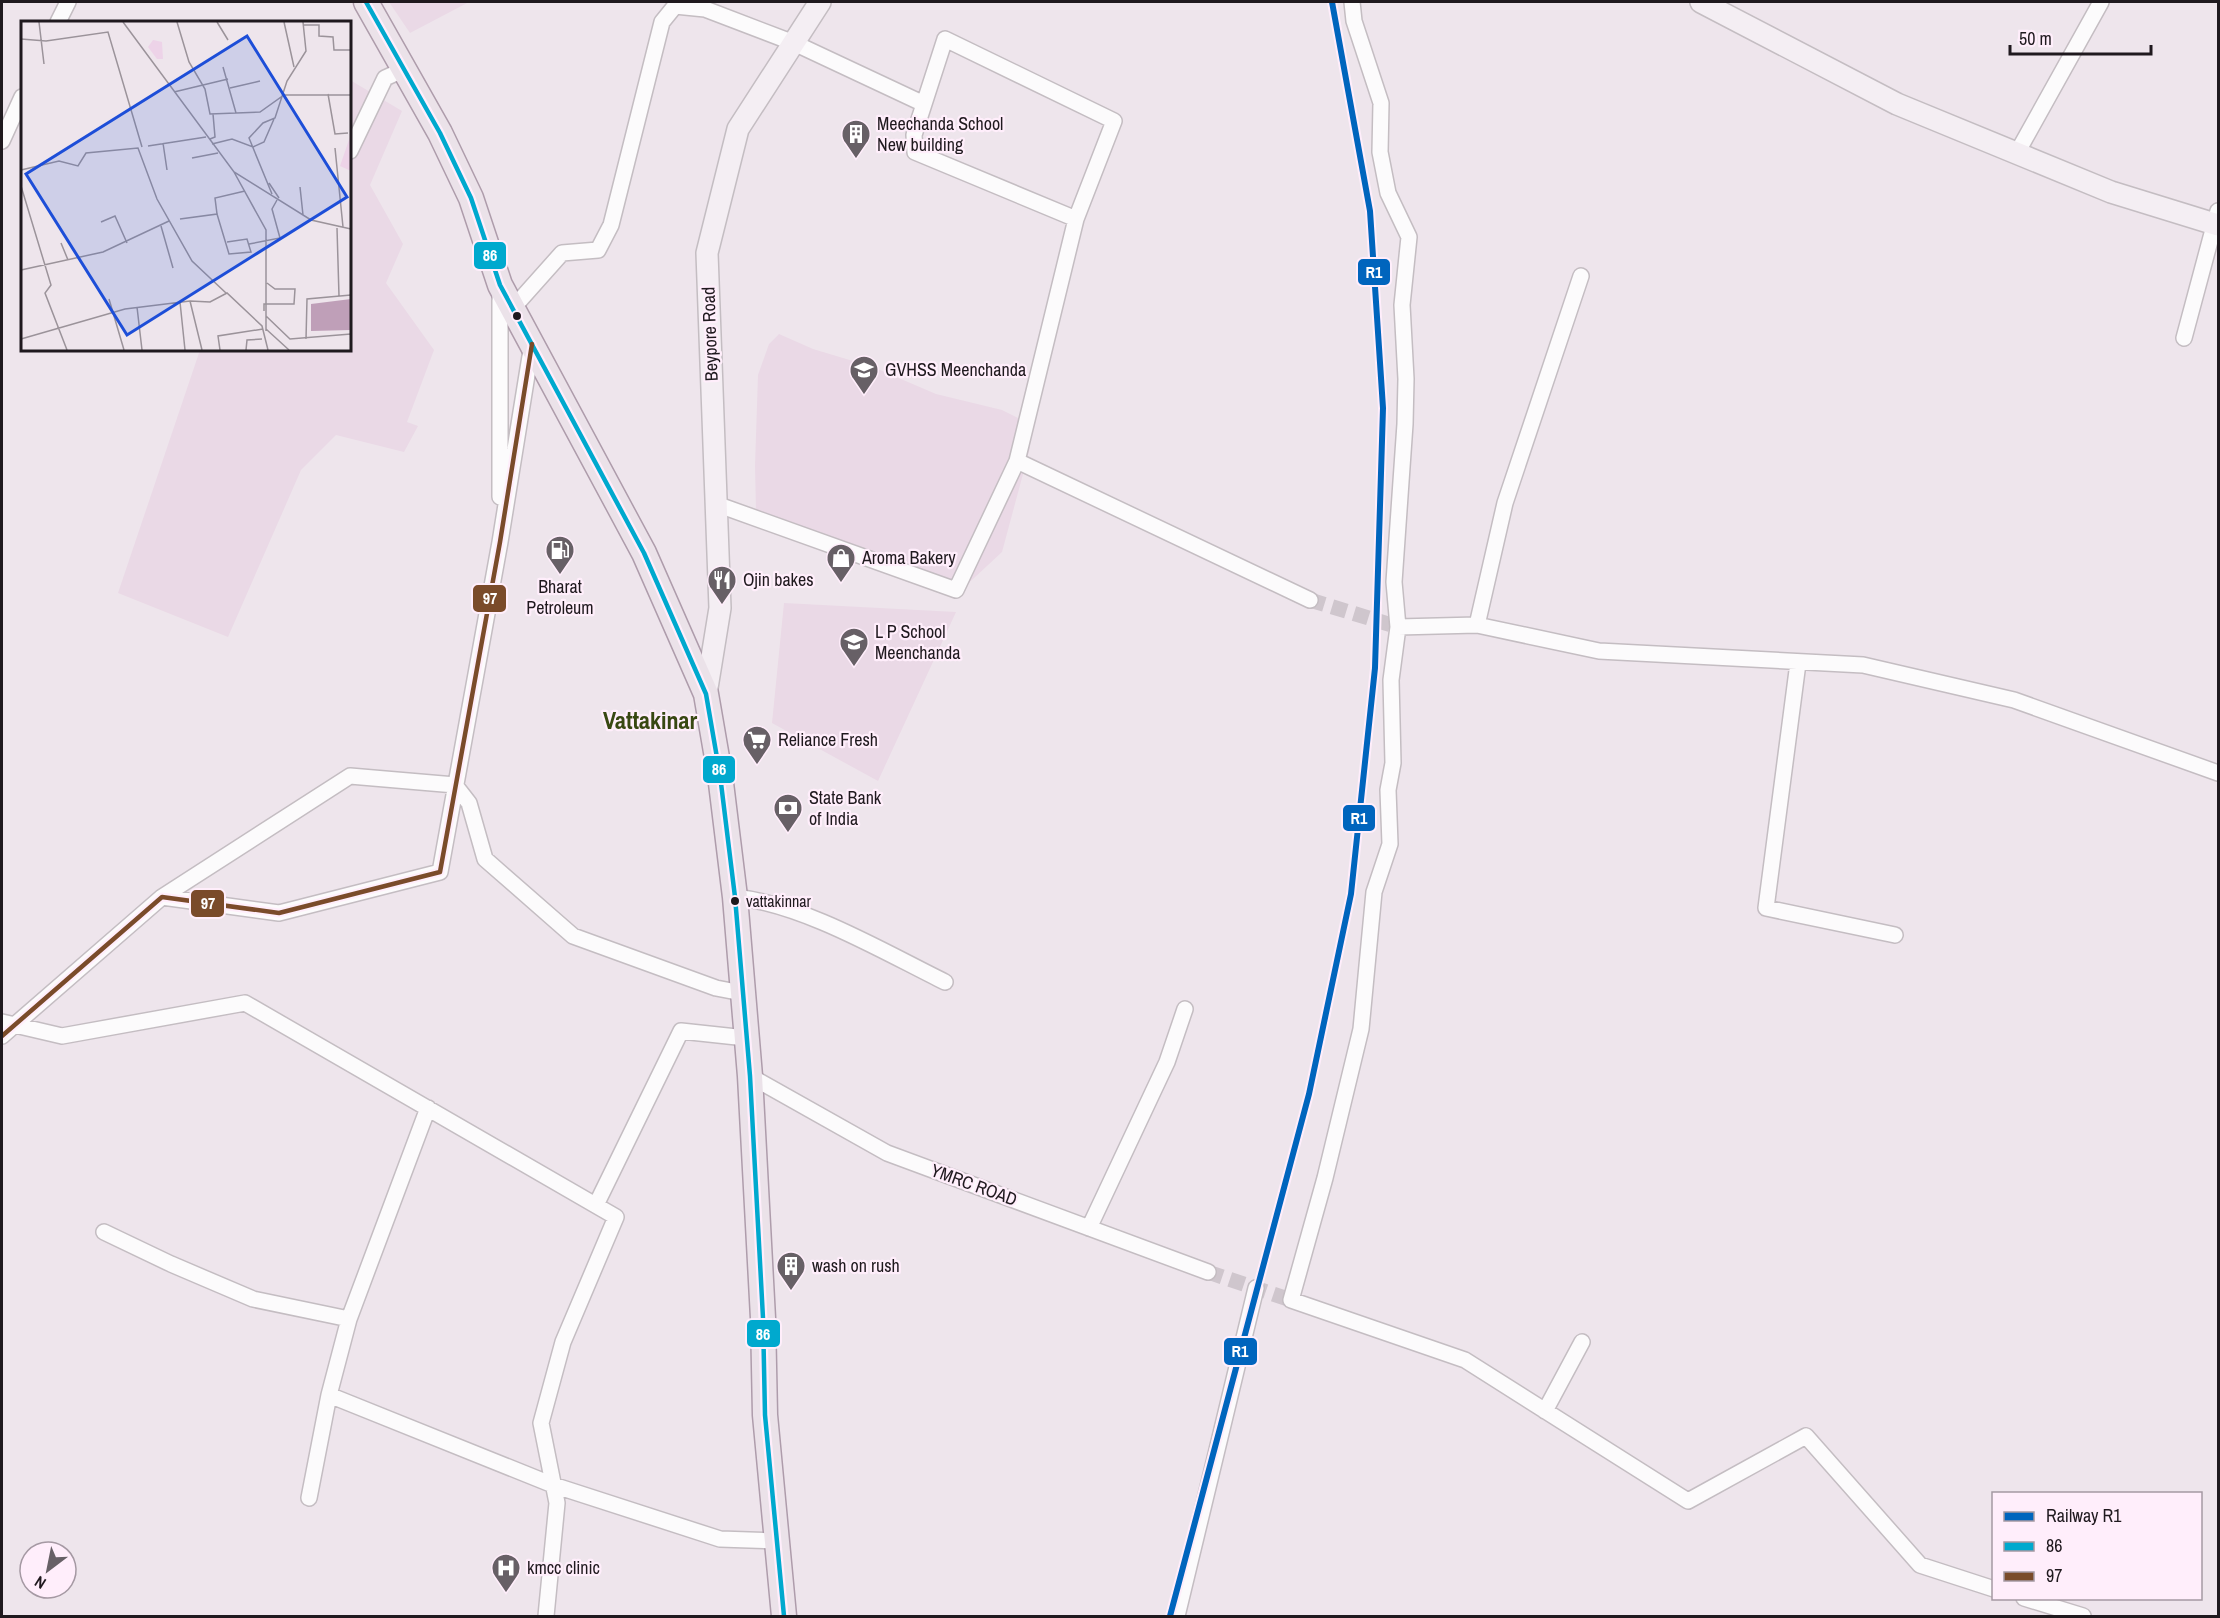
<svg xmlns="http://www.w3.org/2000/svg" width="2220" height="1618" font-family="'Archivo Narrow',sans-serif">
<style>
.built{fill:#ead9e6}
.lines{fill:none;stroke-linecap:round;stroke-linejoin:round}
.street-tunnel{stroke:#cfc6cd;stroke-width:15;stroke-dasharray:15 8;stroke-linecap:butt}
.street-casing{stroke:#c4bdc2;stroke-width:18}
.secondary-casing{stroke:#c4bdc2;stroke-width:24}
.primary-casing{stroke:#ae9cab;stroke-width:27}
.street{stroke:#fcfbfc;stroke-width:15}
.secondary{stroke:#f4eef3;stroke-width:21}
.primary{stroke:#ebe2e9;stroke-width:24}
.bus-1-casing{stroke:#ffeefb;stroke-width:9}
.bus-2-casing{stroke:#ffeefb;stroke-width:9}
.bus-1{stroke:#00a9ce;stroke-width:4.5}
.bus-2{stroke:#7a4b2a;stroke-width:4.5}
.rail-1-casing{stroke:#ffeefb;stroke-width:10}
.rail-1{stroke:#0065bd;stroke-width:6}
.bus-dot{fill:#1f191e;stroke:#ffeefb;stroke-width:2}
.labels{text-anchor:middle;stroke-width:4.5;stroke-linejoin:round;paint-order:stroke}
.bus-label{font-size:16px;fill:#1f191e;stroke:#ffeefb;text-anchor:start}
.poi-label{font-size:18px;fill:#1f191e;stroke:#ffeefb;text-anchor:start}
.street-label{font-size:18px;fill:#1f191e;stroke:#ffeefb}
.district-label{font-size:24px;font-weight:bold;fill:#384812;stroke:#ffeefb}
.inset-road{fill:none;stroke:#9b939a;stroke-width:1.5}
.view{fill:#1d4ed8;fill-opacity:0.15;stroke:#1d4ed8;stroke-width:3}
.inset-edge{fill:none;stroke:#1f191e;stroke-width:3}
.line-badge{stroke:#ffeefb;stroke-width:2}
.badge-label{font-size:16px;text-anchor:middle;font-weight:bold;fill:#fff}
</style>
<rect width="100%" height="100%" fill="#eee5ec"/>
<!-- built -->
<path class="built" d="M389,2H469L410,33Z
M350,80L402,111L370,185L403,244L386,283L434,350L407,422L418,426L404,452L336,435L301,470L228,637L118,593L200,350H350Z
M779,334L813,349L873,367L936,394L1002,410L1026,422L1030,448L1002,552L959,592L774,527L756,510L755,466L758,375L769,344Z
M784,603L956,612L878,781L772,723Z"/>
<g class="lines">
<!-- street-tunnel -->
<path class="street-tunnel" d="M1310,600L1398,627
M1208,1272L1291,1300"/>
<!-- street casing -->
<g class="street-casing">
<path id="street" d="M1352,2L1354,21L1381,103L1380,152L1388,193L1409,237L1402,305L1406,379L1405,424L1394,582L1398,627L1391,680L1393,763L1388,790L1390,844L1374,892L1361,1029L1325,1178L1291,1300L1465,1360L1688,1501L1806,1436L1920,1565L1994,1589
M58,22L68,2
M2,141L22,97
M350,151L385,78L405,69
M2017,153L2101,2
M513,308L562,253L598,250L611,225L662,22L675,6L705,9L794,43L924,104
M2184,338L2218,211
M1017,461L1076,219L1114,121L945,39L914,135L915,152L1076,219
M500,497V293
M716,504L956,590L1017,461L1310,600
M1477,625L1505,503L1581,276
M1398,627L1477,625L1599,651L1863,665L2014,700L2218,773
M1798,663L1766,908L1895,935
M162,897L350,776L455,785L469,803L485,859L573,936L716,988L742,993
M735,897C805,905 882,951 945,982
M2,1022L62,1036L245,1003L616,1217L563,1342L541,1423L557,1503L546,1616
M2,1036L162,897L279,913L440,872L500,542L532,344
M750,1076L887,1153L1208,1272
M596,1205L681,1031L746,1038
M1089,1228L1167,1062L1185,1009
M104,1232L171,1264L253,1299L349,1319
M329,1395L553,1485L720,1539L776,1541
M1545,1411L1582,1342
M309,1498L329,1395L349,1319L428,1108
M2024,1598L2083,1616
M1177,1616L1256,1288"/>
</g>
<!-- secondary casing -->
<g class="secondary-casing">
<path id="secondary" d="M1701,2L1897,104L2111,192L2218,225
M706,694L720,608L707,253L738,129L820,2"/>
</g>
<!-- primary casing -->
<g class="primary-casing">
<path id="primary" d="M366,2L440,133L471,198L500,285L644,553L706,694L720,775L735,897L750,1076L763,1318L765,1415L784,1616"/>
</g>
<!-- street -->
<use href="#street" class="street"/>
<!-- secondary -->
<use href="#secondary" class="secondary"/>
<!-- primary -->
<use href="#primary" class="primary"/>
<!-- bus-1 casing -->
<g class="bus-1-casing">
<path id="bus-1" d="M366,2L440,133L471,198L500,285L644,553L706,694L720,775L735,897L750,1076L763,1318L765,1415L784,1616"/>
</g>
<!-- bus-2 casing -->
<g class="bus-2-casing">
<path id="bus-2" d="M2,1036L162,897L279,913L440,872L500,542L532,344"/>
</g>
<!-- bus-1 -->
<use href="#bus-1" class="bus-1"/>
<!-- bus-2 -->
<use href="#bus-2" class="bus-2"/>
<!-- rail-1 casing -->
<g class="rail-1-casing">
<path id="rail-1" d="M1170,1616L1309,1094L1351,894L1375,668L1383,408L1370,211L1332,2"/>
</g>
<!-- rail-1 -->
<use href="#rail-1" class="rail-1"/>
</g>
<!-- icons -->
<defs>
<g id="building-pin" transform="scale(1.5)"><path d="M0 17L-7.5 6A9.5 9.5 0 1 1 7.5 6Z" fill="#676066" stroke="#ffeefb"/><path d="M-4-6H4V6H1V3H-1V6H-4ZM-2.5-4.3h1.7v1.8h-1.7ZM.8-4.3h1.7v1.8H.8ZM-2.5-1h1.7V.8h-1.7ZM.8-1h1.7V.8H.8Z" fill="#fff"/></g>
<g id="school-pin" transform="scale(1.5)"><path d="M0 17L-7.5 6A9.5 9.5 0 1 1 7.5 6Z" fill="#676066" stroke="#ffeefb"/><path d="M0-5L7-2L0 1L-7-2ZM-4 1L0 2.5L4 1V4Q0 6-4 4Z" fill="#fff"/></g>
<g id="fuel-pin" transform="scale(1.5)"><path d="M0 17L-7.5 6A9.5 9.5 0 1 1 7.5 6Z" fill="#676066" stroke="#ffeefb"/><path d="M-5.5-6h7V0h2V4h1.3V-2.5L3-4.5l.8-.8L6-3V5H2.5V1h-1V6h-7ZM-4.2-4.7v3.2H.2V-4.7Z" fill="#fff"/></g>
<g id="shop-pin" transform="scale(1.5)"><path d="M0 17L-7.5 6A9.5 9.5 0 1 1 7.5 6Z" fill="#676066" stroke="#ffeefb"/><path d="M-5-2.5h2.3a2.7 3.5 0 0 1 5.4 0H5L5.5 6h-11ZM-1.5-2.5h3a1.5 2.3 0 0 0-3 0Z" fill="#fff"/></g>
<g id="restaurant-pin" transform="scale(1.5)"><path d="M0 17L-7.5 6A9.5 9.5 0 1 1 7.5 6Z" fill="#676066" stroke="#ffeefb"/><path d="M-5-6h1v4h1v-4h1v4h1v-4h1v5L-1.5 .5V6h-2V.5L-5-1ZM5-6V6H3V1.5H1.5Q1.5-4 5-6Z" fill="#fff"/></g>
<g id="supermarket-pin" transform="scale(1.5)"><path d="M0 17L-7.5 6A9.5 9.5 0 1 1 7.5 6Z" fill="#676066" stroke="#ffeefb"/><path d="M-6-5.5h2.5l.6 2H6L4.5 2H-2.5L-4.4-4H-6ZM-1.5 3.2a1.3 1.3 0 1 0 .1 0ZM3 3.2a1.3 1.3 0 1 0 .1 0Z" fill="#fff"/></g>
<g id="bank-pin" transform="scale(1.5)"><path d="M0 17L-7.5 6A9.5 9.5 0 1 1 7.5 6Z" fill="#676066" stroke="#ffeefb"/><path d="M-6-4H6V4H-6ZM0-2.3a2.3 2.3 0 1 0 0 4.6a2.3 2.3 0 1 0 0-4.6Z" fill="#fff"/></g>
<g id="hospital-pin" transform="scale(1.5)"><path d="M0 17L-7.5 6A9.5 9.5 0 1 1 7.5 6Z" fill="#676066" stroke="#ffeefb"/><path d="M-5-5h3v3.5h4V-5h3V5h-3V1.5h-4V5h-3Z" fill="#fff"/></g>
</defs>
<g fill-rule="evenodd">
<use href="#building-pin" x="856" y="134"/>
<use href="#school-pin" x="864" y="370"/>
<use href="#fuel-pin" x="560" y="550"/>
<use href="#shop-pin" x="841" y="558"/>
<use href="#restaurant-pin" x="722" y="580"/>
<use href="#school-pin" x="854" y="642"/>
<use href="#supermarket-pin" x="757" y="740"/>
<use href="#bank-pin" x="788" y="808"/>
<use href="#building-pin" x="791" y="1266"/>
<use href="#hospital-pin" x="506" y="1568"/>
</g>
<!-- markers -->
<g class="bus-dot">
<circle cx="517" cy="316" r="5"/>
<circle cx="735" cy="901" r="5"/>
</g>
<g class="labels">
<!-- bus labels -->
<g class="bus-label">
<text x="746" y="907">vattakinnar</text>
</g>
<!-- poi labels -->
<g class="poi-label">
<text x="877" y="130">Meechanda School<tspan x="877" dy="21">New building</tspan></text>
<text x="885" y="376">GVHSS Meenchanda</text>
<text x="862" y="564">Aroma Bakery</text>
<text x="743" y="586">Ojin bakes</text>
<text x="560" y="593" text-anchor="middle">Bharat<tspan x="560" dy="21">Petroleum</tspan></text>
<text x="875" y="638">L P School<tspan x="875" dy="21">Meenchanda</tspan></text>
<text x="778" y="746">Reliance Fresh</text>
<text x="809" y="804">State Bank<tspan x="809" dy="21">of India</tspan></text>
<text x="812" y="1272">wash on rush</text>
<text x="527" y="1574">kmcc clinic</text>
</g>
<!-- street labels -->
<g class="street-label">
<text transform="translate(710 334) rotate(-92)" y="6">Beypore Road</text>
<text transform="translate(974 1185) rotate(20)" y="6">YMRC ROAD</text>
</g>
<!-- district labels -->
<g class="district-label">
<text x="650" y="729">Vattakinar</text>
</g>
</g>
<!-- overview -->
<g transform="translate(21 21)">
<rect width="330" height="330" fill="#eee5ec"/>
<path d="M132,19L141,21L142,38H136L127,26ZM330,113V150L319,145Z" fill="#edd3e8"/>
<path d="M330,278V309L290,310V283Z" fill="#bf9fb8"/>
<path class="inset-road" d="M18,1L23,43M102,1L213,151L290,199L330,208M156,1L168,41L184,68L189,93L239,91L263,74H330M196,1L207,19M263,1L273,46M283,4H298V15L312,16L313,29H330M0,18L25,20L87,11L121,126M202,46L215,92M209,67L239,60M153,71L207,58M307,73L314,113L327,112M189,118L194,116L192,93M142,122L146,149M191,123L211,118L232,126L243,121L253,98M127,125L185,116M314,127L322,206M171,137L197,132M0,149L38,140L57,145L65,132L117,127L136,178L171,240L205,272M213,151L245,209V310M248,162L258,177M0,165L30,264L24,272L46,329M279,166L282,194M251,173L228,117L242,102L254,97L266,60L285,30L282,1M196,193L208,233L230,231L226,218L206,221M159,198L196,193L194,177L224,170M80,201L94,195L106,222M140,205L152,247M316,207L318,275M40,222L47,239M228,223L259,217L251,188L256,179M0,249L82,231L148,200M88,278L103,329M169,280L181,329M159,281L164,329M116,286L121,329M243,290V283H273L274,268H254L246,262M245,295L269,318L330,313M245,308L268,329M0,318L104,288L169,280L189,281L206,272L241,305L247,329M285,318L286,278L330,274M199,329L197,315L242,308M225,329L226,319L241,318"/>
<path class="view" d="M226,15L326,176L106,314L5,153Z"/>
<rect width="330" height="330" class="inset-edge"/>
</g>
<g class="line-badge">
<rect x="473" y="241" width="34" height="29" rx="6" fill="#00a9ce"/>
<rect x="1357" y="258" width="34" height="28" rx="6" fill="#0065bd"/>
<rect x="472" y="584" width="35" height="29" rx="6" fill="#7a4b2a"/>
<rect x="702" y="755" width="34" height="29" rx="6" fill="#00a9ce"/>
<rect x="1342" y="804" width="34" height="28" rx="6" fill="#0065bd"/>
<rect x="190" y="889" width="35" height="29" rx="6" fill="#7a4b2a"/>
<rect x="746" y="1319" width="35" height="29" rx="6" fill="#00a9ce"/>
<rect x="1223" y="1337" width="35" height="29" rx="6" fill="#0065bd"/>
</g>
<g class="badge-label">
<text x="490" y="261">86</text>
<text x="1374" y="278">R1</text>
<text x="490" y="604">97</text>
<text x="719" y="775">86</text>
<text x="1359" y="824">R1</text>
<text x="208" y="909">97</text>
<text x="763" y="1340">86</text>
<text x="1240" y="1357">R1</text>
</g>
<!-- border -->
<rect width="2220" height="1618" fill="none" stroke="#1f191e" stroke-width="6"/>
<!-- legend -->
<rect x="1992" y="1492" width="210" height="108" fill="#ffeefb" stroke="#a599a3" stroke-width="1.5"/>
<rect x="2004" y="1512" width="30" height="9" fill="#0065bd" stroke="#a599a3" stroke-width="1.5"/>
<text x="2046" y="1522" font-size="18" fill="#1f191e">Railway R1</text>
<rect x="2004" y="1542" width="30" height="9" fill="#00a9ce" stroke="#a599a3" stroke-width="1.5"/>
<text x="2046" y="1552" font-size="18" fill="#1f191e">86</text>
<rect x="2004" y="1572" width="30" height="9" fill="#7a4b2a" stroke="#a599a3" stroke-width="1.5"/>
<text x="2046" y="1582" font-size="18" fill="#1f191e">97</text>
<!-- north arrow -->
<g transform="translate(48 1570) rotate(212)"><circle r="28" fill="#ffeefb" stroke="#a599a3" stroke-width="1.5"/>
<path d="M0-4.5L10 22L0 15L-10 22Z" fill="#676066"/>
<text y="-9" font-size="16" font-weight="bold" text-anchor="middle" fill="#1f191e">N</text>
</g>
<!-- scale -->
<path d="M2010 45v9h141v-9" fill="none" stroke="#1f191e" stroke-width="3"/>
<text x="2019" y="45" font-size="18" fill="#1f191e" stroke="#ffeefb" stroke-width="4.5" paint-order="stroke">50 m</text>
</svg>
